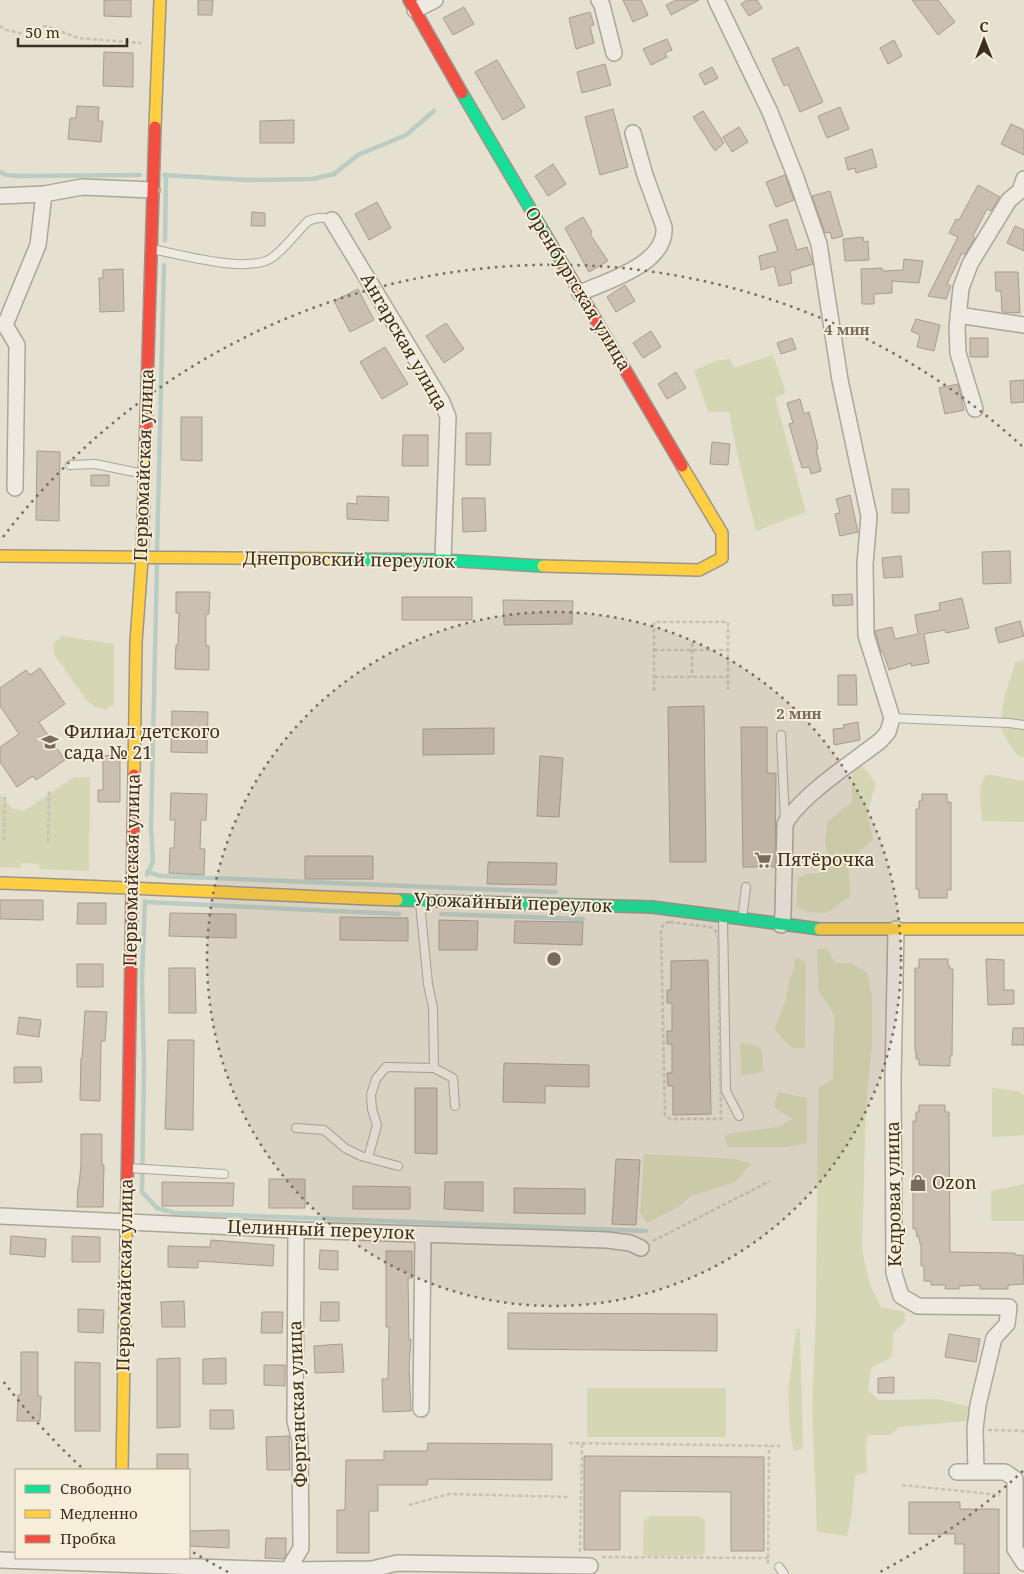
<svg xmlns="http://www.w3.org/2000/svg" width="1024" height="1574" font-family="'Noto Serif',serif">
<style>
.green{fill:#d5d6b3}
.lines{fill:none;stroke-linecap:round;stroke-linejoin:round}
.stream{stroke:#bbccc2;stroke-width:4.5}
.building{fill:#cabfb1;stroke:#a79c90}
.lane-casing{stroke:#aca599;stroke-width:10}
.street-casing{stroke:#aca599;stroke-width:18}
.fast-casing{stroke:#9c9589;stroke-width:14}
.slow-casing{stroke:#9c9589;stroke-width:14}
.jam-casing{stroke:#9c9589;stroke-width:14}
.path{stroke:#c7c1b8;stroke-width:2.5;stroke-dasharray:4 2.5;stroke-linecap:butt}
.lane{stroke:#eeeae2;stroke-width:8}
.street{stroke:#eeeae2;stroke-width:15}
.fast{stroke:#16e098;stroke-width:11}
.slow{stroke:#ffcf43;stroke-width:11}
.jam{stroke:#f24e42;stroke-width:11}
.ring{fill:none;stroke:#786c5e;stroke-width:2.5;stroke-dasharray:2.5 5}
.labels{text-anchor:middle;stroke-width:4;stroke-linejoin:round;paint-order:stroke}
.street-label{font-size:18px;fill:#3c2e20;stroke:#f6eed8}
.poi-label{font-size:18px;fill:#3c2e20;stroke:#f6eed8;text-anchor:start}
.centre{fill:#786c5e;stroke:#f6eed8;stroke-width:2.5}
.ring-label{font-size:15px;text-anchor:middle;font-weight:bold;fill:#786c5e;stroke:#f6eed8;stroke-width:4;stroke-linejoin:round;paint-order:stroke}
</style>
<rect width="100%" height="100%" fill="#e6e0d1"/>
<!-- green -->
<path class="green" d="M773,355L786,393L775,397L806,512L756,531L737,453L729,412H708L694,370L719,360L730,359L734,368Z
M62,636L114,644V706H108V710L95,707L87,701L54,654V643Z
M1024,660V757L1018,756C1012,748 1005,739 1002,729C998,708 1010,683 1015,663Z
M862,765L876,784L867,813L873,840L848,861L850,896L827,913L808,912L796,906L798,878L807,874L820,873L828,855L825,842L827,822L852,802V770Z
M987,774L1024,781V822L982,821C981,807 976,785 987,774Z
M74,777H90L89,871L39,869V864L21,863V868L0,867V794L13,809L24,811Z
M817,949H827L836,963H851L867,973L872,996V1045L866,1106L862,1250L870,1284L881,1307L905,1312V1321L893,1334L892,1357L871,1368L868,1391L879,1400L937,1399L971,1407L968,1421L899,1427L890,1435H868L866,1447L867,1472L855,1476L852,1512L847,1536L817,1532L812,1408L816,1312L818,1088L833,1079L834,1015L818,989Z
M796,957L806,963L805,1048H792L774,1029L784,1005Z
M740,1042L761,1048L764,1072L741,1075Z
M992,1088L1018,1091L1024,1095V1135L992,1137Z
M778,1092L807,1098V1143L786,1147H728L725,1136L733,1133L778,1127L792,1119L774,1107Z
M644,1154L735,1159L751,1164L735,1182L691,1196L677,1208L647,1223L640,1213Z
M1024,1184V1221H991V1191Z
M796,1329H800L803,1449L794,1451L790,1431L788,1393Z
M587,1388H726V1437H587Z
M650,1516H698L705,1520V1553L701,1556H645L643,1552L644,1520Z"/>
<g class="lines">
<!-- stream -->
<path class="stream" d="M0,172L6,175L20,176L140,175
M164,175L247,180L312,179L334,174L358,155L406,135L434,111
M165,240L166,175
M157,553L164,265
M147,872L161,876L556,892
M147,875L153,861L151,828L157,563
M145,901L142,979L144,1067L142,1192L157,1208L175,1213L646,1231
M145,902L399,914
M441,914L583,919"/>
</g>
<!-- building -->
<path class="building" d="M104,0H131V17L104,16Z
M198,0H213L212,15H198Z
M623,0H641L648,15L633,22Z
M676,0H699L671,15L666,5Z
M747,0H757L762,8L749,16L741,4Z
M912,0H938L955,22L938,35Z
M464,7L474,24L453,35L443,18Z
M590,12L594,25L590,26L594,43L576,49L569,18Z
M667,39L672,50L665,53L667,57L651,65L643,49Z
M894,40L902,56L888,64L880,48Z
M798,47L823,102L800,112L788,84L784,86L772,59Z
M104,52L133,53V87L103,86Z
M497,60L525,107L503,120L475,72Z
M605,64L611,85L582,93L577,72Z
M712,67L718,78L705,85L699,74Z
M77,106L99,107L98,121H103L101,142L68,139L70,118H76Z
M840,107L849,129L827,138L818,116Z
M613,109L628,167L600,175L585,117Z
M703,111L724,143L715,151L693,117Z
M294,120V143H260V121Z
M1011,124L1024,130V155L1001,144Z
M739,127L748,142L732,152L723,137Z
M872,149L877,167L856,173L855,168L848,170L845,158Z
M553,164L566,184L548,196L535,176Z
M785,175L794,200L776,207L766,182Z
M978,185L1000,197L991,211L987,209L973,236L975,238L965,255L962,253L947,284L951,286L946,299L928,296L958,237L949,233L956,219L959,220Z
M830,191L843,236L832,239L830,232L825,233L812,196Z
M377,202L391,228L369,240L355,214Z
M252,212L265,213V226H251Z
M583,217L592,232L590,234L608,261L589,272L565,228Z
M787,219L797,250L807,247L813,264L790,271L792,283L779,286L774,266L761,270L759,256L778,251L769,225Z
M1015,226L1024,230V251L1007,243Z
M863,237L864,242L868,241L869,260L845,261L843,239Z
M904,259L923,261L919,283L892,281V293L874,294V304H862L861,269L882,268V271L903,270Z
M123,269L124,311L100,312L99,278H103V270Z
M995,272H1018L1020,313L1002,312L1001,291H996Z
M625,285L635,301L616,312L607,297Z
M358,289L374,320L350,332L334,301Z
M916,319L940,325L934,351L917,347L920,335L911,331Z
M446,323L464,349L444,363L426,336Z
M651,331L661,347L643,358L633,343Z
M792,338L796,349L781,354L777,343Z
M970,338H988V357H970Z
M385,347L408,384L382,399L360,362Z
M676,372L686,388L667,399L658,384Z
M1024,380V402L1011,403L1010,381Z
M958,384L964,410L945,414L939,388Z
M800,399L804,414L809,412L817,443L818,449H816L821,471L811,474L809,467L802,468L789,424L793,423L787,403Z
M181,417H202V461L181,460Z
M466,433H491L490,465H466Z
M403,435H428V466H402Z
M712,442L730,444L728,465L710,464Z
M37,451L60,452L59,521L36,520Z
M91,475H109V486H91Z
M892,489H909V513H892Z
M850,495L858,532L840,536L835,514L840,513L836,499Z
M357,496L389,497L388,521L347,519V503L357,504Z
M462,498H485L486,531L463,532Z
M1010,551L1011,583L983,584L982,552Z
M901,556L903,577L884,578L882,558Z
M176,592H210L209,614H206V646H209V670L175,669L176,645H178L179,613H176Z
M852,594L853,605L833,606L832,595Z
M402,597H472V620H402Z
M962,598L969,628L946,633L945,630L924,634L929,663L911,666V663L889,670L883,652H881L875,631L892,627L895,639L918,634L915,615L940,610L939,603Z
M503,600L573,601L572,624L504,625Z
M1020,621L1024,636L999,643L995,628Z
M40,668L65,704L39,722L65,760L36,780L33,776L17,787L0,762V747L19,734L0,706V688L26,670L30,675Z
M838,675H856L857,705H838Z
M704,706L706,862H670L668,707Z
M172,711L208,712L207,753L171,752Z
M858,722L860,740L834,745L833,729L844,728L843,725Z
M741,727H767V773H776L775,867H743Z
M494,728V754L423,755V729Z
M120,755V802H98V790H103V756Z
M540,756L563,758L559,817L537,816Z
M171,793L207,794L206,820H201L200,849H205L204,875L169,873L170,848H174L175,820H170Z
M922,794H947V802H951V890H947V898H919V889H916V809H919V801H922Z
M305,856H373V879H305Z
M488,862L557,863L556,885L487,884Z
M0,900H43V920L0,919Z
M78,903H106V924H77Z
M170,913L236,914V938L169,936Z
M340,917L408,918V941L340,940Z
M439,920L478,921L477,950H439Z
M515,921L583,922L582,945L514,943Z
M919,959H948V966H950V969H953L952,1056H950V1066L919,1065V1059H916V1051H915V968H919Z
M986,959L1004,960V990H1014V1004L988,1005Z
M708,960L711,1114L673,1115V1086H668L667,1073H672V1044H667V1031H672V1003H667V990H671V961Z
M77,964H103V987H77Z
M169,968H195L196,1013H169Z
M85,1011L107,1012L105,1041H101L100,1101L80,1100L81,1058H82Z
M19,1017L41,1020L39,1037L17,1034Z
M1013,1028H1024V1045H1012Z
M168,1040H194L193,1130L165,1129Z
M504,1063L589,1065V1087L545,1086V1103L503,1102Z
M14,1067H41L42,1082L14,1083Z
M415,1088H437V1154L415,1153Z
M919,1105H945V1112H949L950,1252L1015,1253V1255H1023L1024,1284L1008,1285V1289H980V1285L959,1286V1289H945L946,1285H931V1281H924V1266H921V1244H920L919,1237H917L916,1229H913V1121H916V1112H919Z
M81,1134H102V1165H104L103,1207H77L78,1186H79L81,1164Z
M616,1159L640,1160L636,1225L612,1224Z
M269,1179H305V1208H269Z
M162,1182L234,1183L233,1206H162Z
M445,1182H483V1211L444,1209Z
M353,1186L410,1187V1209H353Z
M514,1188L585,1189V1214L514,1213Z
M11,1236L46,1239L45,1257L10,1254Z
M72,1236L100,1237V1262H72Z
M211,1240L274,1245L273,1266L198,1261V1268L168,1267V1246L210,1247Z
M320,1250L338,1251V1270L319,1269Z
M386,1251H412V1278H408L409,1339H411L409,1367L411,1411L383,1412L382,1379H388L389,1327H386Z
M184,1301L185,1327H162L161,1302Z
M321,1302H339V1321H320Z
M78,1309L104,1310L103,1333L78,1332Z
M262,1312H283L282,1333H261Z
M508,1313L717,1314V1351L508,1349Z
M949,1334L980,1339L976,1362L945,1357Z
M342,1344L344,1372L315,1373L314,1346Z
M21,1352H38V1396H41L40,1421H17L18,1395H21Z
M180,1358V1427L157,1428V1359Z
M226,1358V1384H203V1359Z
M75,1362L100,1363V1431H75Z
M264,1365H285V1386L264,1385Z
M894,1377V1393H878V1378Z
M210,1410H233L234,1429H210Z
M289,1436L290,1470H267L266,1437Z
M428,1443L552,1444V1480L428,1479L427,1485H378V1511H369V1553H337V1510H345L346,1460H384V1451H427Z
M157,1454H188V1470H157Z
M584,1456L764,1457V1551H731V1492L620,1491V1550H584Z
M909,1502H960V1509H999V1574H964V1544H955V1534H909Z
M229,1530V1548L189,1546V1531Z
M266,1538H286V1555L284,1559L265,1558Z"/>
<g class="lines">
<!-- lane casing -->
<g class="lane-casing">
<path id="lane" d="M152,249C179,254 251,275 273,257C286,247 297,232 308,221C317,217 324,216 332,220
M70,465L95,464L144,474
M892,718L1009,723L1024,725
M781,735L785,821
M420,903L428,984L433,1008L434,1068
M723,918L726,1091L739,1116
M742,919L746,887
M296,1128L324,1130L345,1148L361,1156L398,1166
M368,1158L377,1125L372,1109L371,1095L376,1079L386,1067L434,1068L453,1078L455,1106
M129,1168L224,1174
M779,1567L784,1574"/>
</g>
<!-- street casing -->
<g class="street-casing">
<path id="street" d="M599,0L602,5L614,53
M716,0L770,112L796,178L819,244L840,380L869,516L865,564L866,635L892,718L888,732L880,741C854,761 800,796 785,824L783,915L781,925
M415,10L435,0
M0,196L44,194L82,187L152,190
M332,220L442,402L448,417L443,560
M580,293C607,281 667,264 664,227L645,175L633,133
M958,315L1024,325
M975,409L958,353L957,328L961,288L970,264L1009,200L1020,191L1024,179
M15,488L17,345L5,325L38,245L44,194
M896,929L893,1080L894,1273L901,1296L918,1306L1009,1307L1007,1324L994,1338L978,1405L975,1429L976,1471
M0,1216L296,1230L607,1240L630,1243L641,1248
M421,1409L423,1234
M957,1472H1005L1015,1479V1549L1024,1563
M0,1560L288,1570L372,1569L397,1563L590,1566
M288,1574V1570L301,1548L300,1440L295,1421L296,1230"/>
</g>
<!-- fast casing -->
<g class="fast-casing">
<path id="fast" d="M462,93L564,266
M339,559L443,560L543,566
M397,900L652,907L820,929"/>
</g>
<!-- slow casing -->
<g class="slow-casing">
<path id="slow" d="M155,127L160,0
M0,556L339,559
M543,566L699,570L722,558V533L682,466
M134,775L136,642L142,559L145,454
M0,883C132,887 265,895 397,900
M820,929H1024
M122,1470L127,1191"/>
</g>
<!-- jam casing -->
<g class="jam-casing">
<path id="jam" d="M409,0L462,93
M564,266L682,466
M145,454L155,127
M127,1191L134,775"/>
</g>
<!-- path -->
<path class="path" d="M0,26L6,30L20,33L46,26L78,38L141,43
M692,643V677
M654,650H728
M654,677H728
M654,691V622H728V690
M4,840L5,794
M48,841L49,789
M670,922L710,927L714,929L718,934L721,1119H670L665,1115L661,930C662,925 665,923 670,922Z
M653,1241L770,1181
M988,1430L1024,1431
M569,1443L780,1446
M902,1485L1000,1495
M409,1505L449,1494L570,1497
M580,1552L582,1443
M602,1557L771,1558
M768,1564L769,1446"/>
<!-- lane -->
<use href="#lane" class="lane"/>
<!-- street -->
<use href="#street" class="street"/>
<!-- fast -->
<use href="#fast" class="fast"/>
<!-- slow -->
<use href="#slow" class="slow"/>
<!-- jam -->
<use href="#jam" class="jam"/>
</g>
<!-- distance rings -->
<circle cx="554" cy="959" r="347" fill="#786c5e" fill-opacity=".12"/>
<g class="ring">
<circle cx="554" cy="959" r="347"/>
<path d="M1023 1471A694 694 0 0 1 880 1572M228 1572A694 694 0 0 1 191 1551M81 1467A694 694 0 0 1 3 1381M3 537A694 694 0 0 1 1023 447"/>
</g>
<!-- icons -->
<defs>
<g id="school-bare" transform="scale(1.35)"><path d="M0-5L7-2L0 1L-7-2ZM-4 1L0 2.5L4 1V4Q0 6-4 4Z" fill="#786c5e" stroke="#f6eed8" stroke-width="2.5" paint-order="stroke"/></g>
<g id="supermarket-bare" transform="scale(1.35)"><path d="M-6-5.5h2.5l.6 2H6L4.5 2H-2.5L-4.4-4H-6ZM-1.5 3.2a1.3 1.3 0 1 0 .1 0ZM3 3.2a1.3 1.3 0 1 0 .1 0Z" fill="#786c5e" stroke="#f6eed8" stroke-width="2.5" paint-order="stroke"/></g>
<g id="shop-bare" transform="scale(1.35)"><path d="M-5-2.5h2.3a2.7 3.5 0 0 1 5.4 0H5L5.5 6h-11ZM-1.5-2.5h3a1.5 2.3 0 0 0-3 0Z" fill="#786c5e" stroke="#f6eed8" stroke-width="2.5" paint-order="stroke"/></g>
</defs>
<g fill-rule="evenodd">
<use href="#school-bare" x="50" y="742"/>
<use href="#supermarket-bare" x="763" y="860"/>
<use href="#shop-bare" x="918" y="1183"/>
</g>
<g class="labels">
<!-- street labels -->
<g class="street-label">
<text transform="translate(578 289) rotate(59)" y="6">Оренбургская улица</text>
<text transform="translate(404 342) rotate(60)" y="6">Ангарская улица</text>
<text transform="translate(144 465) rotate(-88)" y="6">Первомайская улица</text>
<text transform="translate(349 560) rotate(1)" y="6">Днепровский переулок</text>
<text transform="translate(132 870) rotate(-89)" y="6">Первомайская улица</text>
<text transform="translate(513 903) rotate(2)" y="6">Урожайный переулок</text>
<text transform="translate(894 1194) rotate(-91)" y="6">Кедровая улица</text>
<text transform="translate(321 1230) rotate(2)" y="6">Целинный переулок</text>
<text transform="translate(125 1275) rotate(-89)" y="6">Первомайская улица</text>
<text transform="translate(298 1404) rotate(-92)" y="6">Ферганская улица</text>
</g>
<!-- poi labels -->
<g class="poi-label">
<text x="64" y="738">Филиал детского<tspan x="64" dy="21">сада № 21</tspan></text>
<text x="777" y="866">Пятёрочка</text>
<text x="932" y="1189">Ozon</text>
</g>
</g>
<circle cx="554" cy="959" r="8" class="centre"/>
<g class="ring-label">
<text x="847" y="335">4 мин</text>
<text x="799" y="719">2 мин</text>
</g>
<!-- legend -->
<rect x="15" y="1469" width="175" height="90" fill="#f6eed8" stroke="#aca18e"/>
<rect x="25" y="1485" width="25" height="8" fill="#16e098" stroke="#aca18e"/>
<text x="60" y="1494" font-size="15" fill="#3c2e20">Свободно</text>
<rect x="25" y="1510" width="25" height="8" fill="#ffcf43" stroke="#aca18e"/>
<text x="60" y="1519" font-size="15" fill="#3c2e20">Медленно</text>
<rect x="25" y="1535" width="25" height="8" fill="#f24e42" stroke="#aca18e"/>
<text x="60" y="1544" font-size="15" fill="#3c2e20">Пробка</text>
<!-- north arrow -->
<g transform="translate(984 40)" stroke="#f6eed8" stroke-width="4" paint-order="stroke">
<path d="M0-4L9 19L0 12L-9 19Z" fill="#3c2e20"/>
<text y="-8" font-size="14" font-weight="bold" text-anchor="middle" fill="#3c2e20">С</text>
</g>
<!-- scale -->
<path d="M18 38v8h109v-8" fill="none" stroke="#3c2e20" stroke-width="2.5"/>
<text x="25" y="38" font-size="15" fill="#3c2e20" stroke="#f6eed8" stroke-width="4" paint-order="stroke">50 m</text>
</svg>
